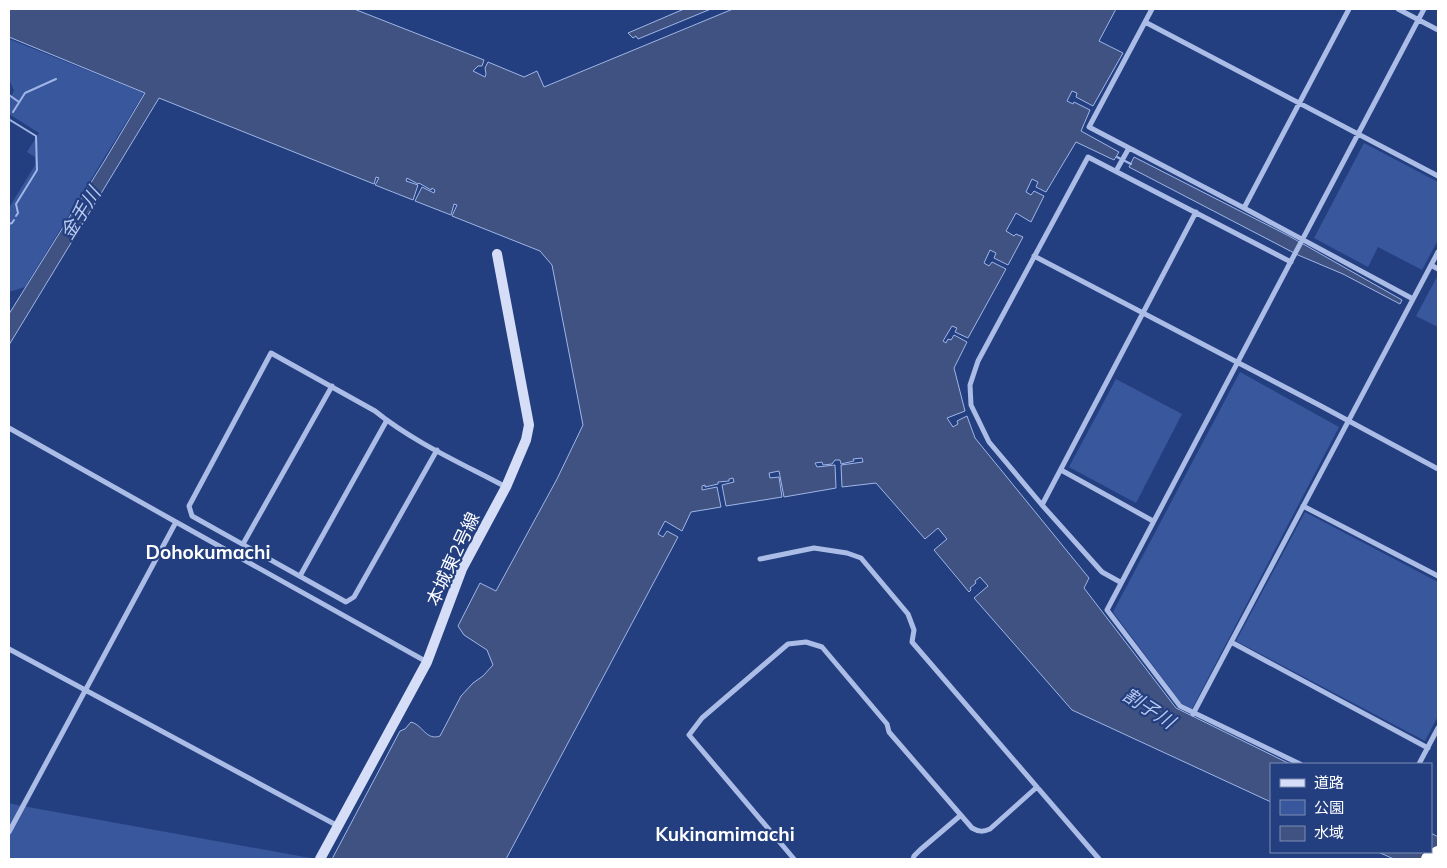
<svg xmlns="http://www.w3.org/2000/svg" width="1447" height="868" font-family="Mulish,'Noto Sans JP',sans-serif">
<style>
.green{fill:#39579d}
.water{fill:#3f5282;stroke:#9fb6e7}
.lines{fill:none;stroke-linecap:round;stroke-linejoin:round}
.stream{stroke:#9fb6e7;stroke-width:2}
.street{stroke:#abbde6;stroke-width:5}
.secondary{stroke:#d5def6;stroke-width:10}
.highway{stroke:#fff;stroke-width:14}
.labels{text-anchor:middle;stroke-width:4.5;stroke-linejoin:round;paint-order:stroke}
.street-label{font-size:18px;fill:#fff;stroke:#243f80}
.water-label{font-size:19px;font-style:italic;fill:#b6c8ee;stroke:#243f80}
.neighbourhood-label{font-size:19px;font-weight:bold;fill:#fff;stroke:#243f80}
</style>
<rect width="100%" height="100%" fill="#243f80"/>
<!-- green -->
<path class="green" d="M9,39L144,93L25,287L9,292V208L35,165V157L27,152L39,133L9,114V100L14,91L9,79Z
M1364,143L1438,182V240L1422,270L1378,247L1368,267L1314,238Z
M1438,275V327L1416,316Z
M1240,372L1339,427L1192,709L1181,703L1113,612Z
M1116,379L1182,414L1136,503L1069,467Z
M1305,512L1438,582V716L1425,741L1236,641Z
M9,803L17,805L316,859H9Z"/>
<!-- water -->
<path class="water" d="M9,9H354L484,60L482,66H478L473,71L485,77L486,74L485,68L488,62L524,77L537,71L544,87L733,9H1116L1099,41L1123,53L1093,106L1076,97L1077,93L1072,91L1067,101L1073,104L1074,102L1090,110L1081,131L1119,152L1114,160L1076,142L1046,192L1036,187L1038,182L1032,179L1026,192L1031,195L1034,191L1044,196L1031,222L1016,213L1006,231L1014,236L1016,234L1023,237L1008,265L994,258L996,253L990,250L984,263L989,266L992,262L1006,269L968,338L955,332L957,328L952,326L943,341L946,343L948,339L951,340L954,335L967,342L954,368L965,411L947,418L953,427L958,424L957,421L967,416L975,438L1089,578L1084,588L1176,708L1290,764H1271V802L1072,710L974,598L988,586L980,577L975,581L976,583L970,588L971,590L969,592L934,550L947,539L938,528L925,539L876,483L842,487L841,465L863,462L862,458L853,459L854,461L841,464L840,460H835L832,464L823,465L822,462L815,463L817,467L835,465L836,488L784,497L779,471L769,473L770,478L779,477L782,497L726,506L722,485L734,482L733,478L729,479V481L718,482V484L705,487V485L702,486V490L717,487L721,507L691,512L682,531L665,521L658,534L663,537L667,531L678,537L506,859H332L400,731L405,729L411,722C423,725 426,741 440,736L461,696L473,683L483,676L493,665L487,650L464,635L458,626L480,583L496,591L557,479L583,425L552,265L540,251L452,216L457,205L454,204L451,215L415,201L422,187L434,193L435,190L432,188L431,190L419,183L418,184L407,178L406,181L418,185L413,200L375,185L379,178L376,177L374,184L159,98L9,345V314L105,160L145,93L9,37Z
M684,9H711L638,39L636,36L633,38L628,33Z
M1134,157L1289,236L1402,300L1400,304L1343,274L1298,255L1129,167Z
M1431,833L1438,837V859H1394L1378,852H1431Z"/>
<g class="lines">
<!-- stream -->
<path class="stream" d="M9,95L19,102
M13,112L25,93L56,79
M10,120L36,136L37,170L16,204L18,213L16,216
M1117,157L1131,164
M9,224L12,223L14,220"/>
<!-- street -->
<path class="street" d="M1152,9L1145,22L1438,176
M1349,9L1244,208L1413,299
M1398,9L1438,30
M1145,22L1089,127L1244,208
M1116,171L1129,148
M1034,256L1321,406L1438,469
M1431,265L1438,269
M9,428L176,522
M437,450L354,597L346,602L192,516L189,506L271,353L375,411C413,442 463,464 506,487
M1061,470L1153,521
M1042,505L1196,212
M1303,506L1438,576
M243,544L332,386
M760,559L814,548L847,553L861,558L908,614L914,630L912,642L1099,859
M300,576L387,420
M1120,582L1102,572L1042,505L989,442L971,405L970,385L978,361L1088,157L1291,262
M1231,642L1428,748
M9,649L338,826
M1193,714L1438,252
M1300,764L1180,706L1107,610L1424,9
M1419,764L1438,728
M9,832L176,522L427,662
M794,859L689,735L702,718L788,644L806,642L822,647L887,724L889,732L972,828C979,832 983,832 990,829L1037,787
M913,859L914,856L920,850L961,815"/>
<!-- secondary -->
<path class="secondary" d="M320,859L427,662L462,569L506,487L526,440L529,425L497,254"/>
<!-- highway -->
<path class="highway" d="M1428,859L1438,853"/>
</g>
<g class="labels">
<!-- street labels -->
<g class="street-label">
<text transform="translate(453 559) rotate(-65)" y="6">本城東2号線</text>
</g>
<!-- water labels -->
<g class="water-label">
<text transform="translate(80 213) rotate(-58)" y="7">金手川</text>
<text transform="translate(1149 708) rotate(33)" y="7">割子川</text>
</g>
<!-- neighbourhood labels -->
<g class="neighbourhood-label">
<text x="208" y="559">Dohokumachi</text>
<text x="725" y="841">Kukinamimachi</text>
</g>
</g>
<!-- border -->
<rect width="1447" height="868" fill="none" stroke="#ffffff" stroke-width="20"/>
<!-- legend -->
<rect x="1270" y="763" width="162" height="90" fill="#243f80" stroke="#7c8cb3"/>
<rect x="1280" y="779" width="25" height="8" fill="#d5def6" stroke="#7c8cb3"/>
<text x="1314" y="788" font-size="15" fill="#ffffff">道路</text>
<rect x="1280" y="800" width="25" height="15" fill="#39579d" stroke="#7c8cb3"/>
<text x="1314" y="813" font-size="15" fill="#ffffff">公園</text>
<rect x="1280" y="826" width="25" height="15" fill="#3f5282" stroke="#7c8cb3"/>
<text x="1314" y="838" font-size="15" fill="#ffffff">水域</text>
</svg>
